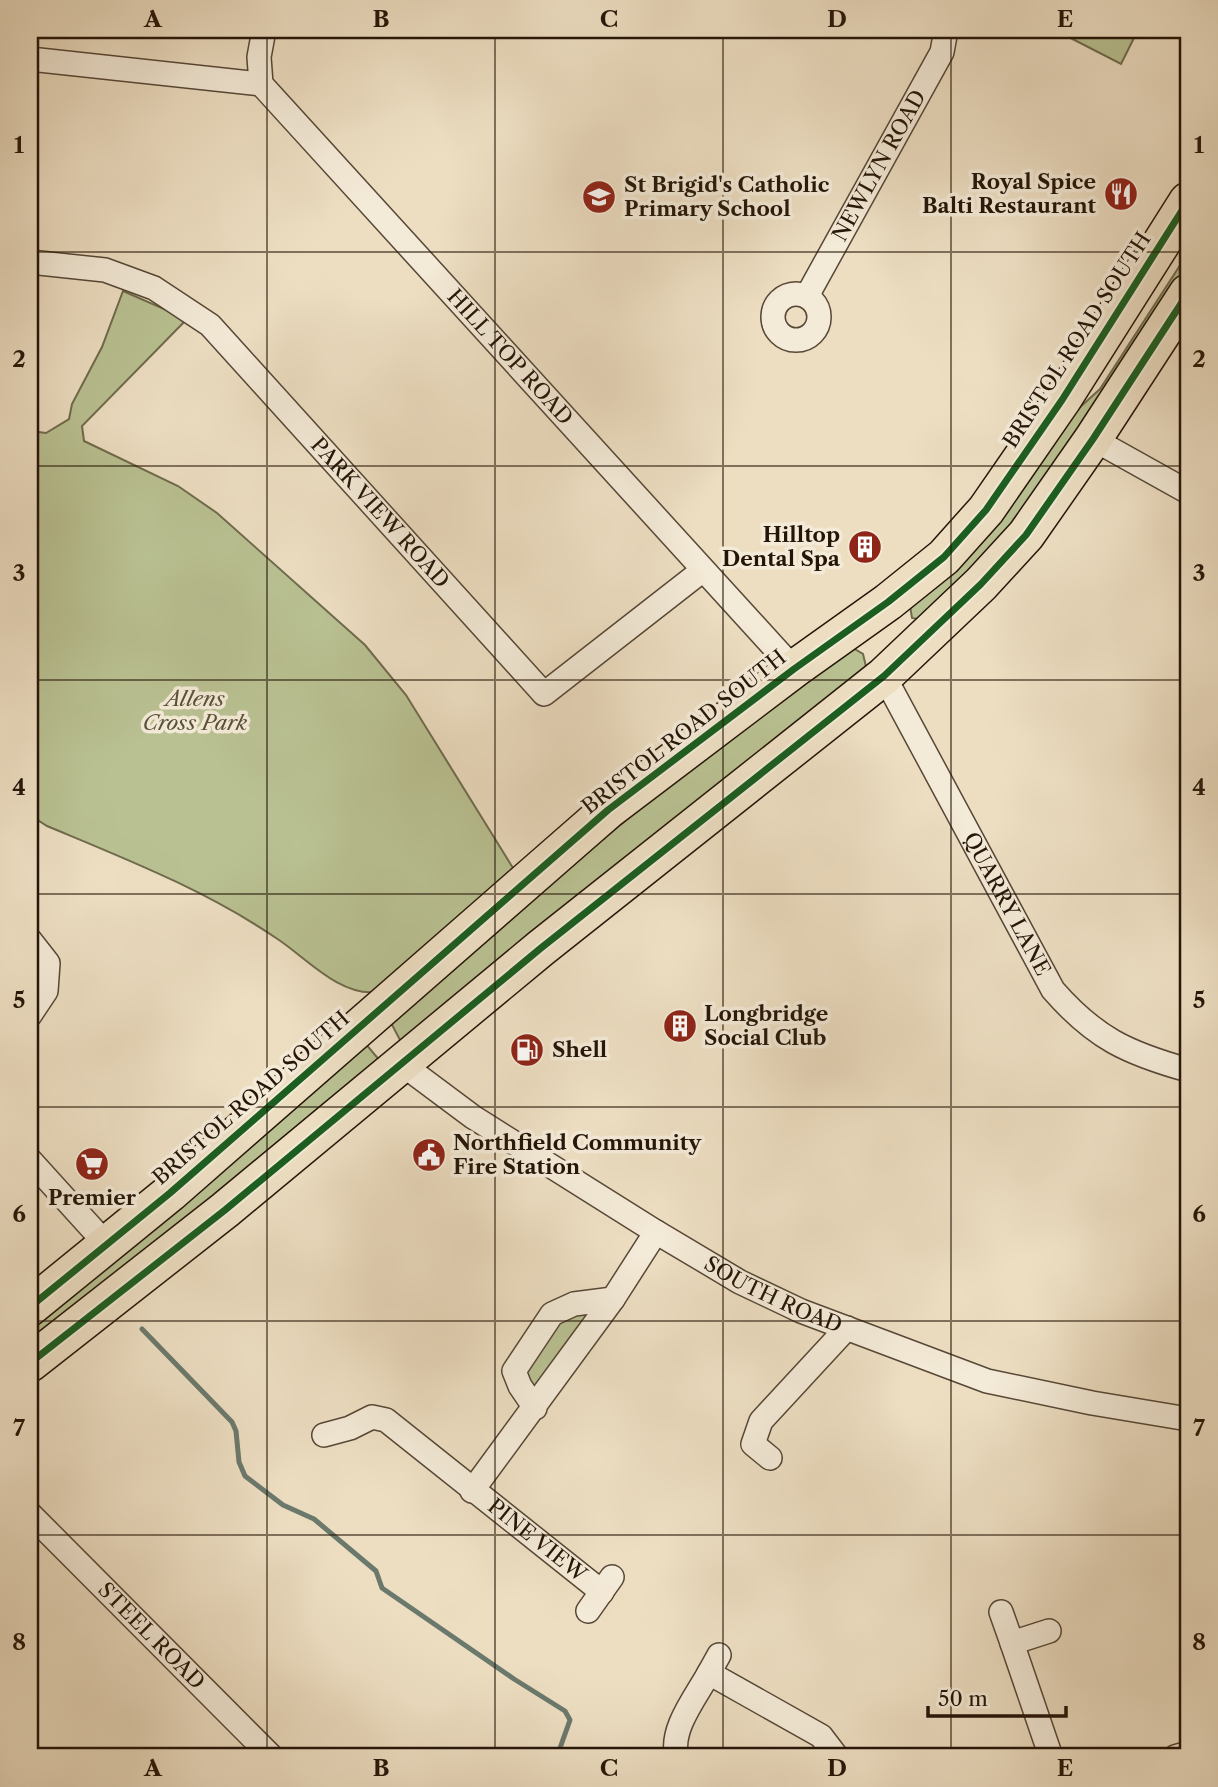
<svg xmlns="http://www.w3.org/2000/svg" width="1218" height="1787" font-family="'Libre Caslon Text',serif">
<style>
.green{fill:#b9c192;stroke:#6f6b4d;stroke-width:2}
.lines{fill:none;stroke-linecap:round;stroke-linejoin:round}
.stream{stroke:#6b796d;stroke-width:5}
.minor-casing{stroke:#574736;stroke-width:26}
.trunk-casing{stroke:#251508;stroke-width:40}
.minor{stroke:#f3ead7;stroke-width:23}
.trunk{stroke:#eddec2;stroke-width:37}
.cycleway-casing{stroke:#f3ead7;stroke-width:11}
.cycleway{stroke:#1b5e20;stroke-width:7}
.grid{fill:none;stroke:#251508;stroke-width:2;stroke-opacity:0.55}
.labels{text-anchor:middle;stroke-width:7;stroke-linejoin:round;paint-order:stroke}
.street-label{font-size:21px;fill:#251508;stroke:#f3ead7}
.poi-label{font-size:21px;font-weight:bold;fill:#251508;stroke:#f3ead7;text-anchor:start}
.park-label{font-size:21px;font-style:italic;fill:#595138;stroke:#f3ead7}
.neatline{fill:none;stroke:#251508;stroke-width:2.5}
.grid-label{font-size:23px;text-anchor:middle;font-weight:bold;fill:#251508}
</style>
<rect width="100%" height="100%" fill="#eddec2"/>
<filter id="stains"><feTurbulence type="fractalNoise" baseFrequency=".00286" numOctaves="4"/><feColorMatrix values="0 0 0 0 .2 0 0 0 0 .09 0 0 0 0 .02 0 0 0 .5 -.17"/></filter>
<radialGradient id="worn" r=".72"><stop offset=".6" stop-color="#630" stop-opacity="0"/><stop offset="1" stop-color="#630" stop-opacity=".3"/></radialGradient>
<!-- green -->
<path class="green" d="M1055,30H1138L1121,64Z
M1188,253V280L1080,446L933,622L912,618L909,600L1077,410L1100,389Z
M123,291L187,319L82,426L84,441L178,486L217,513L365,645L406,695L513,868L376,992C340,996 307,959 279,940C208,891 126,859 47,826L30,815V431L46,433L69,419L72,404L102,347Z
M853,648L863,654L869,679L410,1045L400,1040L389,1019L662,790Z
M365,1043L386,1068L30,1352V1316Z
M592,1311L536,1392L520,1378L554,1319Z"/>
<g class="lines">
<!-- stream -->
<path class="stream" d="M142,1329L232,1422L236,1431L239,1462L245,1476L283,1505L314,1519L376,1571L382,1588L514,1679L565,1711L570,1720L560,1748"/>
<!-- minor casing -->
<g class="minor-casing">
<g id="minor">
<path id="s1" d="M264,30L259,57L261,84L794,669"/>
<path d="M30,59L261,84"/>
<path id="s2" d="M30,262L105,270L154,288L210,325L544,694L703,570"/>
<circle cx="796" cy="317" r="23"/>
<path id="s3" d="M807,296L942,52L946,30"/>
<path d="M1093,439L1188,492"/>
<path id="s4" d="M884,676L1053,990C1095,1038 1127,1053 1188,1070"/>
<path d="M30,940L48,963L46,991L30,1015"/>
<path id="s5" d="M402,1064L473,1117L656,1232L740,1282L801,1311L987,1381L1092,1403L1188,1419"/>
<path d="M30,1160L107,1245"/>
<path d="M613,1299L656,1232"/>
<path id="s6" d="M324,1435L350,1428L372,1417L386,1420L602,1592"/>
<path d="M770,1458L753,1444L761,1421L847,1328"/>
<path d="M472,1491L613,1299L574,1304L552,1314L514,1371L520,1386L535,1408"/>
<path id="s7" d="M30,1514L272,1757"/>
<path d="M588,1611L612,1577"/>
<path d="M1001,1612L1012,1643L1049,1631"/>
<path d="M1012,1643L1051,1757"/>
<path d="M709,1673L719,1655"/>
<path d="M677,1757C669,1730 696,1697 709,1673L821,1736L837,1757"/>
<path d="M1175,1757L1188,1753"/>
</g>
</g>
<!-- trunk casing -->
<g class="trunk-casing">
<path id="trunk" d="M30,1307L170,1193L608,810L794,669L888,602L944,557L986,510L1062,400L1188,201
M30,1363L225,1210L541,948L884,676L981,584L1026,535L1093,439L1188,293"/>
</g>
<!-- minor -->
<use href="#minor" class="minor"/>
<!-- trunk -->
<use href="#trunk" class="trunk"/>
<!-- cycleway casing -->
<g class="cycleway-casing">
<path id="cycleway" d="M30,1307L170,1193L608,810L794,669L888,602L944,557L986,510L1062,400L1188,201
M30,1363L225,1210L541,948L884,676L981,584L1026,535L1093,439L1188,293"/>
</g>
<!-- cycleway -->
<use href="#cycleway" class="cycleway"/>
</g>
<!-- grid -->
<path class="grid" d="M267,30V1757M495,30V1757M723,30V1757M951,30V1757M30,252H1188M30,466H1188M30,680H1188M30,894H1188M30,1107H1188M30,1321H1188M30,1535H1188"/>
<!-- icons -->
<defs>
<g id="restaurant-disc" transform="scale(1.75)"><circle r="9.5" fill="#8f2418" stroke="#f3ead7"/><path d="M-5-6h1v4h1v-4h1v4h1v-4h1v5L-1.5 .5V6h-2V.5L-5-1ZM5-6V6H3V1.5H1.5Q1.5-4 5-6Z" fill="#fff"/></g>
<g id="school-disc" transform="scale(1.75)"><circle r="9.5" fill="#8f2418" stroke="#f3ead7"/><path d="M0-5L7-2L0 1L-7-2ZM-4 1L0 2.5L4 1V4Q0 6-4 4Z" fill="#fff"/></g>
<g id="building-disc" transform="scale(1.75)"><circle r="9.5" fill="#8f2418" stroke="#f3ead7"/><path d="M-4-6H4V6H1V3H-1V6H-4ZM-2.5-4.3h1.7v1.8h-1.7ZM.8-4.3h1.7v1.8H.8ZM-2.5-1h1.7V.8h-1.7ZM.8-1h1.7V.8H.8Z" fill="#fff"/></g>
<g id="fuel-disc" transform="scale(1.75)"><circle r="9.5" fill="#8f2418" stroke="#f3ead7"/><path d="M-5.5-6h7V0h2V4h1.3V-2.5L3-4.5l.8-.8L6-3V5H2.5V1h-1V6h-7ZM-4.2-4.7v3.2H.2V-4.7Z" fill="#fff"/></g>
<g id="civic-disc" transform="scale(1.75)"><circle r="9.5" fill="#8f2418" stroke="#f3ead7"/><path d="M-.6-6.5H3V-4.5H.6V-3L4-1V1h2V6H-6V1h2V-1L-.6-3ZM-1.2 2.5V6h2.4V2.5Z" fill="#fff"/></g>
<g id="supermarket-disc" transform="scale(1.75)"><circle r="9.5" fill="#8f2418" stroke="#f3ead7"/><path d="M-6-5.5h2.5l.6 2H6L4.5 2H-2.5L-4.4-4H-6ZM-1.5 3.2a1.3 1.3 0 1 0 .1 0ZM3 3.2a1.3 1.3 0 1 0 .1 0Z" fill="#fff"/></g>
</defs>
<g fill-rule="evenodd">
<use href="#restaurant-disc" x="1121" y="194"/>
<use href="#school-disc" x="599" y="197"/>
<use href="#building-disc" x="865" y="547"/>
<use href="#building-disc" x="680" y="1026"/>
<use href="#fuel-disc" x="527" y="1050"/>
<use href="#civic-disc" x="429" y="1155"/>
<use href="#supermarket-disc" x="92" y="1164"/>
</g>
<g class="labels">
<!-- street labels -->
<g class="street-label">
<text dy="7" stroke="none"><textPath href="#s3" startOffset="149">NEWLYN ROAD</textPath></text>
<text transform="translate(1077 340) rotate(-57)" y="7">BRISTOL ROAD SOUTH</text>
<text dy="7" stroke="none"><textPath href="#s1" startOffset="424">HILL TOP ROAD</textPath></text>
<text dy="7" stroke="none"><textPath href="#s2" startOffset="448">PARK VIEW ROAD</textPath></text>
<text transform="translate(684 732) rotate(-38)" y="7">BRISTOL ROAD SOUTH</text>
<text dy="7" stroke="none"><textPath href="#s4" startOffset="259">QUARRY LANE</textPath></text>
<text transform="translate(251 1098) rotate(-41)" y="7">BRISTOL ROAD SOUTH</text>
<text dy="7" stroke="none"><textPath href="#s5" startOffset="438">SOUTH ROAD</textPath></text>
<text dy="7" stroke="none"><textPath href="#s6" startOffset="259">PINE VIEW</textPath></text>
<text dy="7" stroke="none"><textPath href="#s7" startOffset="172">STEEL ROAD</textPath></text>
</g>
<!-- poi labels -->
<g class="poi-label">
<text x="1096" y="189" text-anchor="end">Royal Spice<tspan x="1096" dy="24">Balti Restaurant</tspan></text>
<text x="624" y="192">St Brigid's Catholic<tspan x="624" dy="24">Primary School</tspan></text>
<text x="840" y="542" text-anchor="end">Hilltop<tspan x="840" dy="24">Dental Spa</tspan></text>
<text x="704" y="1021">Longbridge<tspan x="704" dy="24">Social Club</tspan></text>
<text x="552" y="1057">Shell</text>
<text x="453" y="1150">Northfield Community<tspan x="453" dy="24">Fire Station</tspan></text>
<text x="92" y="1205" text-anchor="middle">Premier</text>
</g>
<!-- park labels -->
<g class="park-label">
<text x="195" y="706">Allens<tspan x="195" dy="24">Cross Park</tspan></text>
</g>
</g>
<!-- margin -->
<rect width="1218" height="1787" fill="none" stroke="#eddec2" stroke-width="77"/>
<!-- scale -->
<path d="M928 1706v10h138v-10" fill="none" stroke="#251508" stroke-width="3.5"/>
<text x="938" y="1706" font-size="21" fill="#251508" stroke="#f3ead7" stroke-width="5" paint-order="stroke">50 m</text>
<rect x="38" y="38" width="1142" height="1710" class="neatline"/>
<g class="grid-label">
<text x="153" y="27">A</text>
<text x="381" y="27">B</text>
<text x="609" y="27">C</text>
<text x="837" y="27">D</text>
<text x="1065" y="27">E</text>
<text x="19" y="153">1</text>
<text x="1199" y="153">1</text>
<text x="19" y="367">2</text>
<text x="1199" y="367">2</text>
<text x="19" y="581">3</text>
<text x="1199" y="581">3</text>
<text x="19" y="795">4</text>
<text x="1199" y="795">4</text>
<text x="19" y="1008">5</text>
<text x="1199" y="1008">5</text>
<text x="19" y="1222">6</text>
<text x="1199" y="1222">6</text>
<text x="19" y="1436">7</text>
<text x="1199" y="1436">7</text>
<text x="19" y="1650">8</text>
<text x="1199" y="1650">8</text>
<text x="153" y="1776">A</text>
<text x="381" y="1776">B</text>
<text x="609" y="1776">C</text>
<text x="837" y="1776">D</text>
<text x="1065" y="1776">E</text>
</g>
<rect width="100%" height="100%" filter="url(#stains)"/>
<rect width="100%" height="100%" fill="url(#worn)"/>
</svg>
